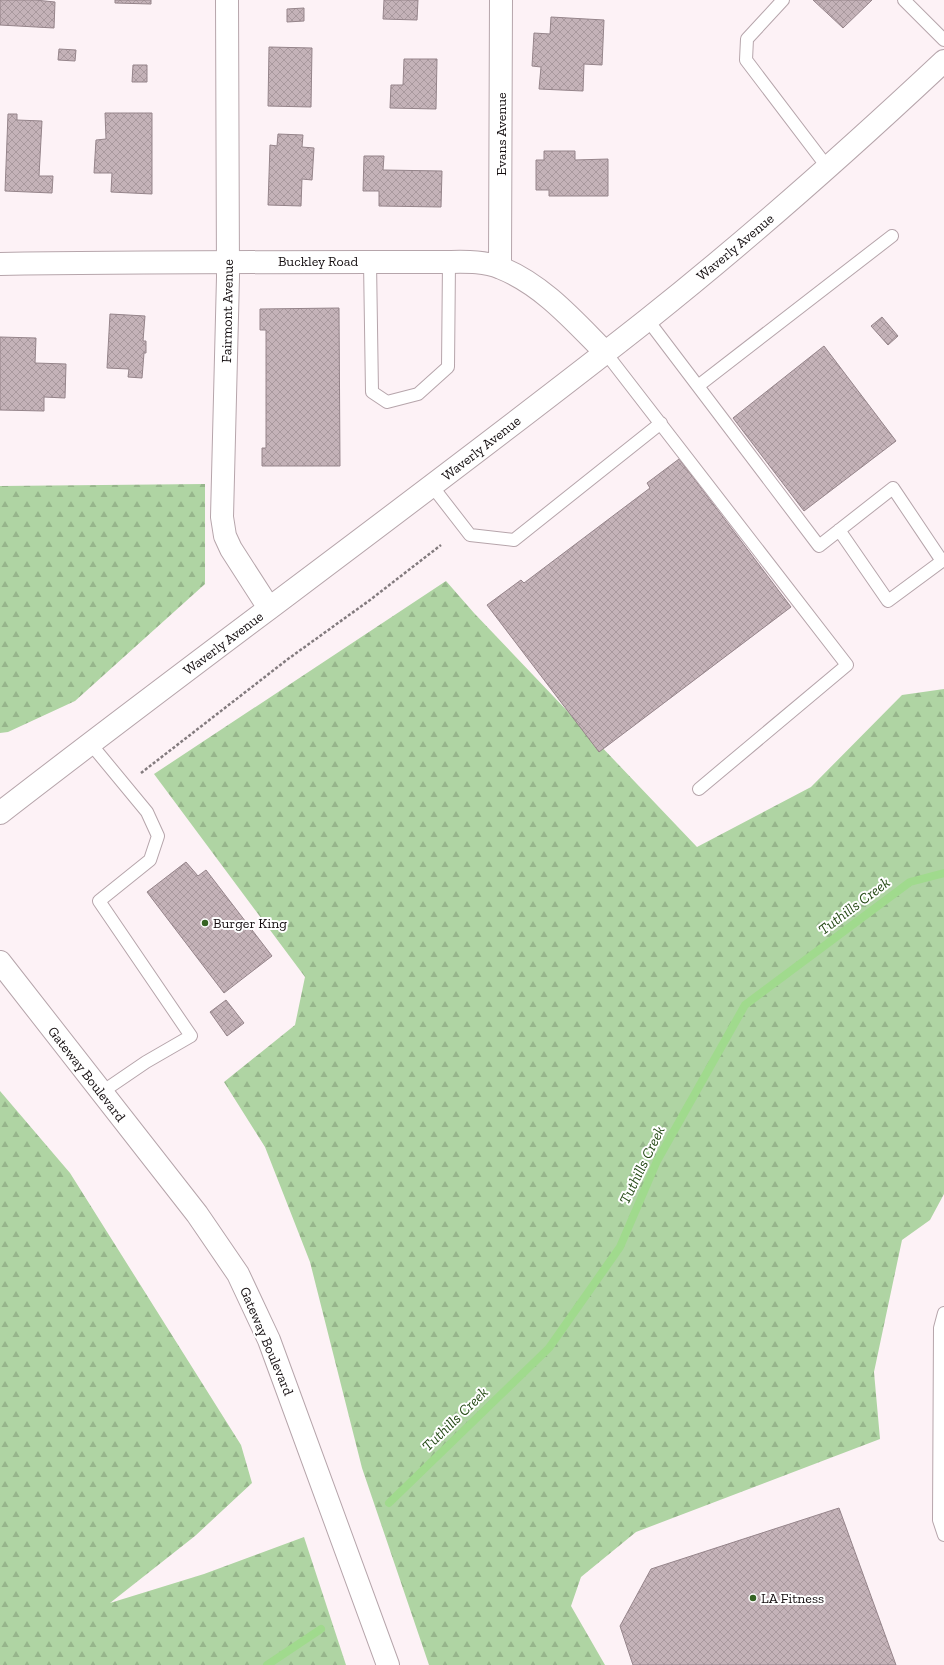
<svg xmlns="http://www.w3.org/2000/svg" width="944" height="1665" font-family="'Zilla Slab',serif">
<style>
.forest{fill:url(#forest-firs)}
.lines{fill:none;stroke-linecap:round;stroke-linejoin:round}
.stream{stroke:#a0da8d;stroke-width:8}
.building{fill:url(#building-cross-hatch);stroke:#95848a}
.service-casing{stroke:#b6a5ab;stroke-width:14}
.minor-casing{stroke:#b6a5ab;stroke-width:24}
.tertiary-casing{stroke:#b6a5ab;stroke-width:24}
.primary-casing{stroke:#b6a5ab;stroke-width:24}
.path{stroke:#837b7e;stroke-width:2.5;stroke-dasharray:3 2;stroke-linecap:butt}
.service{stroke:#fff;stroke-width:12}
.minor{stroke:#fff;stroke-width:22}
.tertiary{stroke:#fff;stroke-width:22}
.primary{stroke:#fff;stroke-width:22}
.poi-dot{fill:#356323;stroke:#fff;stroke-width:1.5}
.labels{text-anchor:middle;stroke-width:4;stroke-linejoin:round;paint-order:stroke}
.street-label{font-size:14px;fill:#130d0f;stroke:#fff}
.poi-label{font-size:14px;fill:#130d0f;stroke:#fff;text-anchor:start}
.water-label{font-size:15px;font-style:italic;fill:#244915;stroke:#fff}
</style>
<defs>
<pattern id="forest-firs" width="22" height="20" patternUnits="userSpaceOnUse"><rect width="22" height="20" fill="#afd4a3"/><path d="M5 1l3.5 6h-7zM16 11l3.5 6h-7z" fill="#96b58b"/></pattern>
<pattern id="building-cross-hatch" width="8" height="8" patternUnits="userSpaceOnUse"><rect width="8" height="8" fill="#c4b2b8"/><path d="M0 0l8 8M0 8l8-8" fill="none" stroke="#a8989d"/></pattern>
</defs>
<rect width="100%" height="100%" fill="#fdf2f6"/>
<!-- forest -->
<path class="forest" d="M205,484V584L75,701L8,732L0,733V486Z
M446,581L474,613L697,847L811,787L902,695L944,689V1194L930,1220L902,1240L874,1372L880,1439L636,1532L581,1577L571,1606L605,1665H429L362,1468L310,1262L265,1147L224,1082L295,1025L305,977L154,774Z
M0,1091L70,1173L241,1445L252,1483L195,1536L110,1603L204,1574L304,1537L346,1665H0Z"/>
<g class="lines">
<!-- stream -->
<path class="stream" d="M389,1503L549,1348L620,1247L657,1161L745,1005L910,882L944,873
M267,1665L321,1629"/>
</g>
<!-- building -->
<path class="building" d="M0,0H35L55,2L54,28L0,25Z
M115,0H151V4L115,3Z
M384,0H418L417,20L383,19Z
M813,0H872L843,28Z
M304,8V21L287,22V9Z
M551,17L604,20L602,65L584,64L583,91L539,89L541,67L532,66L534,33L550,34Z
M269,47L312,48L311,107L268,106Z
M59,49L76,50L75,61L58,60Z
M404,59H437L436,109L390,108L391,85H403Z
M133,65H147V82H132Z
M105,113H152V194L111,192L112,173H94L96,140L106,139Z
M8,114H17V120L42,121L39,176H53L52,193L5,191Z
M278,134L303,135L302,147L314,148L312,180L302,179L301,206L268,205L270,145L277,146Z
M544,151H575V160L608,159V196H549V190H536V160H544Z
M364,156H384L383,170L442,171L441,207L379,206V191H363Z
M339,308L340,466H262V448H266V330H260V309Z
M110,314L145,316L143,341H146V353H144L142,378L128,377L129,369L107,368Z
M882,317L898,336L888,345L871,326Z
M0,337L36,338L35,363L66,364L65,398L44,397V411L0,410Z
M824,346L896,441L804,511L733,418Z
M679,459L791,607L599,752L487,605L521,580L524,583L650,488L647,483Z
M186,862L198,876L206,870L272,956L224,993L147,892Z
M226,1000L244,1023L227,1036L210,1012Z
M839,1508L896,1665H633L620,1626L651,1569Z"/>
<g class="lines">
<!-- service casing -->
<g class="service-casing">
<path id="service" d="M783,0L747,39L746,60L828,168
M904,0L944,40
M370,262L372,392L387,402L418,394L448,367L449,262
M647,319L819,546L893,488L942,561L888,601L839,530
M605,352L847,665L699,789
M698,386L892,236
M432,486L470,535L514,540L661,423
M90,743L147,812L158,836L150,860L99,901L191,1036L146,1062L102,1092
M944,1313L940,1328L939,1520L944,1535"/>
</g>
<!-- minor casing -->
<g class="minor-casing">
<path id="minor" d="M227,0L228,277L222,517L225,536L231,549L269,608
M500,267L501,0
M0,962L197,1214L238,1274L269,1340L388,1665"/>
</g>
<!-- tertiary casing -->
<g class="tertiary-casing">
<path id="tertiary" d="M0,264C124,262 247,262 371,262C394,262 418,262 441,262C461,262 483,260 501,268C543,285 574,321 605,352"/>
</g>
<!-- primary casing -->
<g class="primary-casing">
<path id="primary" d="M0,813C214,647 434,488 647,320C750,238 848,151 944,61"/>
</g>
<!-- path -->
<path class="path" d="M141,773L288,659L370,600L441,545"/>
<!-- service -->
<use href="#service" class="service"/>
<!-- minor -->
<use href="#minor" class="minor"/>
<!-- tertiary -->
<use href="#tertiary" class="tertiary"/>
<!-- primary -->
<use href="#primary" class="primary"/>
</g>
<!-- markers -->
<g class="poi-dot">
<circle cx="205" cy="923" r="4"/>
<circle cx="753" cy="1598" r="4"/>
</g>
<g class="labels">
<!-- street labels -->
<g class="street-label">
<text transform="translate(501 134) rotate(-90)" y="5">Evans Avenue</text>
<text transform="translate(735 247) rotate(-40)" y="5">Waverly Avenue</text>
<text x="318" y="266">Buckley Road</text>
<text transform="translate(227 311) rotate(-89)" y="5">Fairmont Avenue</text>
<text transform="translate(481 448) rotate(-38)" y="5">Waverly Avenue</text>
<text transform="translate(223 643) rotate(-37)" y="5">Waverly Avenue</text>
<text transform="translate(87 1074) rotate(52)" y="5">Gateway Boulevard</text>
<text transform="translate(267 1341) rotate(67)" y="5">Gateway Boulevard</text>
</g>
<!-- poi labels -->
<g class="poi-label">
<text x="213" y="928">Burger King</text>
<text x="761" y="1603">LA Fitness</text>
</g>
<!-- water labels -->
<g class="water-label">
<text transform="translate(854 906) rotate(-37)" y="5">Tuthills Creek</text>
<text transform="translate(642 1165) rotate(-64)" y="5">Tuthills Creek</text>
<text transform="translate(455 1419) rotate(-44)" y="5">Tuthills Creek</text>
</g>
</g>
</svg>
